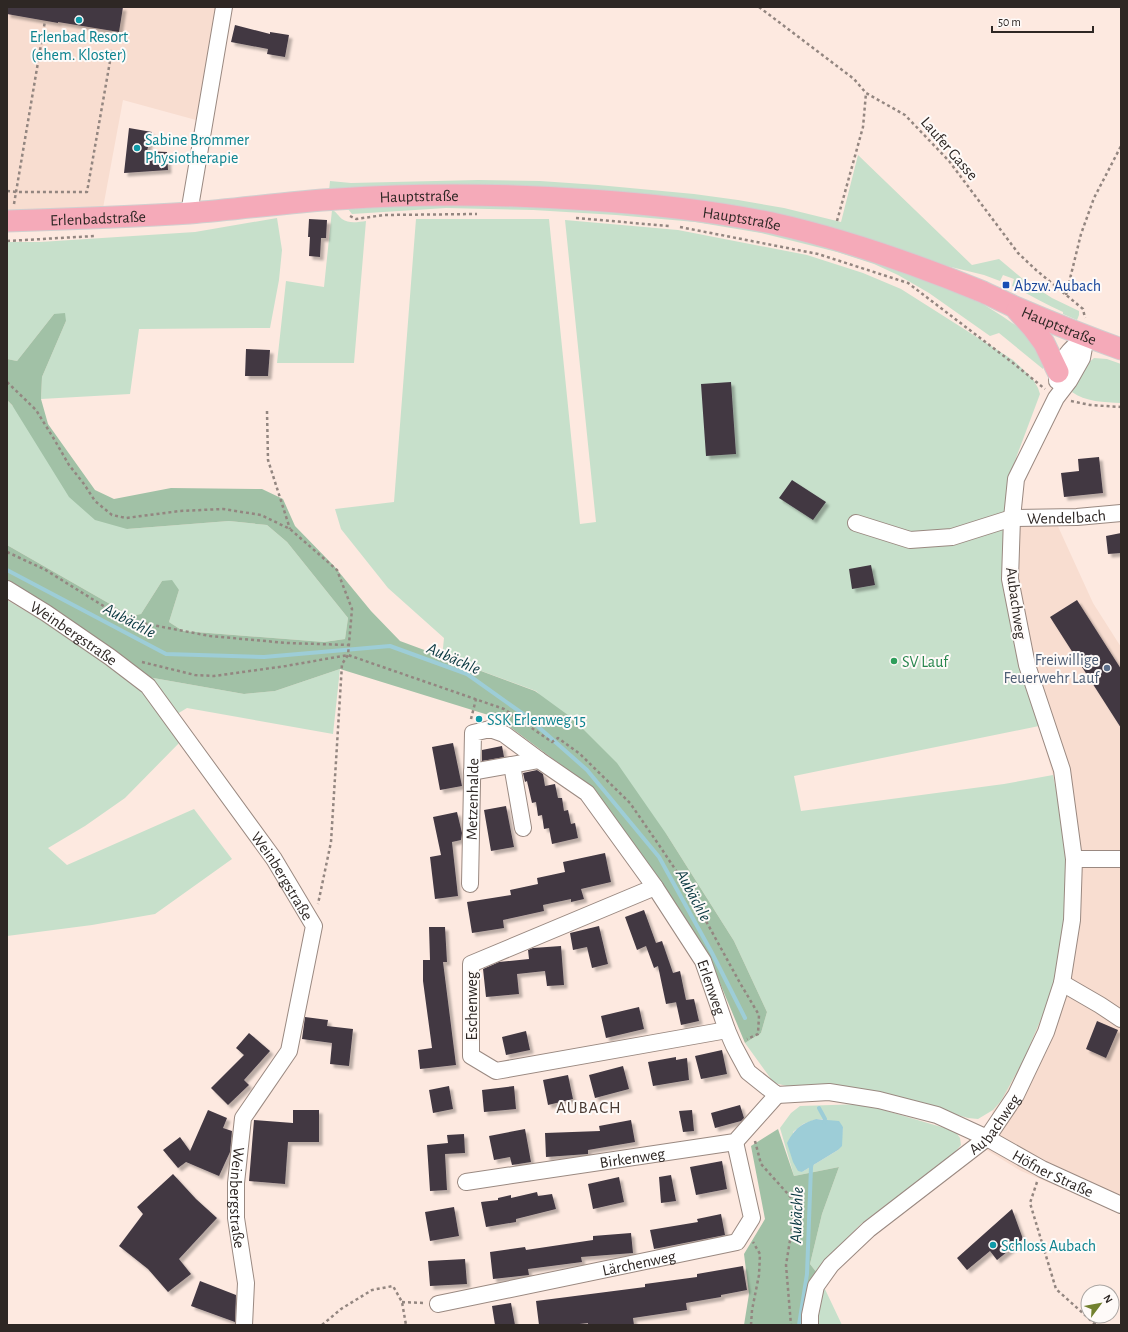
<svg xmlns="http://www.w3.org/2000/svg" width="1128" height="1332" font-family="'Alegreya Sans',sans-serif">
<style>
.built{fill:#f8ddd0}
.green{fill:#c7e0cb;fill-rule:evenodd}
.forest{fill:#a1c1a6}
.water{fill:#9dcdd7}
.lines{fill:none;stroke-linecap:round;stroke-linejoin:round}
.stream{stroke:#9dcdd7;stroke-width:4}
.building{fill:#423843;filter:url(#shadow)}
.minor-casing{stroke:#9a8981;stroke-width:18}
.major-casing{stroke:#d1cfcf;stroke-width:23}
.path{stroke:#938680;stroke-width:2.5;stroke-dasharray:3 3;stroke-linecap:butt}
.minor{stroke:#fff;stroke-width:16}
.major{stroke:#f5aab9;stroke-width:21}
.culture-dot{fill:#0f9aa8;stroke:#fefaf8;stroke-width:1.5}
.transit-dot{fill:#1a4fb4;stroke:#fefaf8;stroke-width:1.5}
.leisure-dot{fill:#2e9e5b;stroke:#fefaf8;stroke-width:1.5}
.service-dot{fill:#5c6f8a;stroke:#fefaf8;stroke-width:1.5}
.labels{text-anchor:middle;stroke-width:4;stroke-linejoin:round;paint-order:stroke}
.culture-label{font-size:16px;fill:#0d838f;stroke:#fefaf8;text-anchor:start}
.street-label{font-size:16px;fill:#2e2724;stroke:#fefaf8}
.transit-label{font-size:16px;fill:#164399;stroke:#fefaf8;text-anchor:start}
.service-label{font-size:16px;fill:#4e5e75;stroke:#fefaf8;text-anchor:end}
.leisure-label{font-size:16px;fill:#27864d;stroke:#fefaf8;text-anchor:start}
.water-label{font-size:17px;font-style:italic;fill:#093740;stroke:#fefaf8}
.neighbourhood-label{font-size:17px;letter-spacing:1px;fill:#483932;stroke:#fefaf8}
</style>
<defs>
<filter id="shadow"><feDropShadow dx="3.5" dy="3.5" stdDeviation="1" flood-color="#0004"/></filter>
</defs>
<rect width="100%" height="100%" fill="#fde9e0"/>
<!-- built -->
<path class="built" d="M7,7H220L196,120L123,100L103,208L7,210Z
M1007,517L1056,522L1093,603L1121,647V1213L1021,1171L985,1149L993,1110L1001,1101L1063,940L1065,834L1053,775L1020,662Z"/>
<!-- green -->
<path class="green" d="M858,155L972,265L999,259L1024,280L1052,298L1079,311V315L1077,320L1063,314V312C1045,304 1029,294 1012,286L1014,279L1003,275L1000,281L984,275L947,266L813,223L329,191L330,181L351,183L478,180L540,181L598,185L694,194L738,200L784,208L841,222Z
M549,203L782,230L967,294L1002,316L1028,334L1044,362L1043,369L999,333L990,336L929,293L898,275L874,264L837,252L761,233L695,222L616,215L533,210L446,208L352,214L348,209L349,204Z
M332,210C337,212 338,216 342,219C349,224 358,222 366,221L354,363H277L286,281L324,287Z
M277,218L282,250L279,280L270,328L139,329L130,394L41,399L42,377L66,321L54,314L17,361L7,359V242H40L195,232Z
M416,219H549L580,524L596,522L565,220L678,230L807,255L863,273L901,289L1013,360L1033,379L1038,388L1040,394L1013,466L1007,517L1020,662L1039,726L794,776L801,811L1004,784L1053,775L1065,834V889L1063,940L1049,1000L1024,1059L1001,1101L993,1110L978,1119L968,1118L873,1091L828,1086L791,1087L774,1083L745,1043L761,1033L767,1012L734,941L667,835L536,691L454,661L442,658L444,638L388,588L341,529L335,509L394,502Z
M1094,358L1107,359L1121,364V403C1104,402 1085,402 1072,392L1086,365Z
M7,400L127,529L229,521L267,525L287,542L348,618L345,639L324,642L183,631L169,622L179,590L162,581L141,614L131,616L7,545Z
M7,600L80,643L142,686L183,739L125,798L85,826L48,848L67,865L194,809L232,859L155,914L92,925L7,936Z
M340,669L333,734L187,708L177,714L142,676L244,694L275,691Z
M863,1104L955,1131L960,1138L961,1145L953,1154L861,1224L830,1255L817,1273L810,1264L822,1214L839,1167L794,1176L780,1128L791,1113L800,1106ZM817,1119H825L843,1127L841,1142L838,1150L802,1172L793,1132L803,1124Z
M823,1285L842,1325H814Z"/>
<!-- forest -->
<path class="forest" d="M65,313L66,321L42,377L41,399L48,424L95,490L114,499L171,488L262,489L283,499L295,526L334,566L371,611L400,641L535,691L572,718L617,763L667,835L734,941L767,1012L761,1033L745,1043L709,957L592,788L498,718L340,669L275,691L244,694L142,676L7,584V545L131,616L141,614L162,581L172,580L179,590L169,622L183,631L324,642L345,639L348,618L287,542L267,525L229,521L127,529L95,520L69,497L12,405L7,400V359L17,361L54,314Z
M778,1129L794,1176L839,1167L822,1214L810,1264L817,1273L803,1325H744L749,1294L744,1254L765,1219L751,1146Z"/>
<!-- water -->
<path class="water" d="M816,1119L839,1121L843,1127L842,1146L838,1150L802,1172L798,1171L793,1162L787,1143C795,1128 801,1124 816,1119Z"/>
<g class="lines">
<!-- stream -->
<path class="stream" d="M7,570L166,654L264,657L390,646L467,674L526,716L587,770L659,857L712,953L745,1018
M819,1108L825,1119L824,1123
M799,1325L807,1274L811,1167L812,1162"/>
</g>
<!-- building -->
<path class="building" d="M7,7H123L119,32L58,22V23L7,14Z
M235,25L270,34V32L289,35L285,57L267,54L268,49L231,42Z
M129,128L152,132L147,151L167,152L168,170L124,173Z
M309,219L327,220L326,238H321L320,257L309,256L310,237H308Z
M246,349L270,350L268,376H245Z
M731,382L736,454L706,456L701,384Z
M1099,457L1103,493L1064,497L1061,473L1079,471L1078,459Z
M792,480L826,502L813,520L779,498Z
M1121,533V553L1108,554L1106,536Z
M871,565L875,585L852,589L849,569Z
M1077,600L1121,669V728L1050,617Z
M453,743L462,786L440,790L432,747Z
M502,746L504,757L482,761V750Z
M537,770L543,774L545,786L555,784L558,798H562L564,811L568,810L571,824L575,823L578,838L552,844L549,828L544,829L542,815L538,816L536,802L532,803L527,781L525,782L523,773Z
M506,806L514,847L491,851L484,810Z
M457,812L462,833L461,840L452,842L458,896L435,899L430,857L441,855L433,817Z
M605,853L611,882L581,889L584,899L571,902V899L543,905L544,911L503,920L504,928L472,933L467,902L511,895L510,890L538,884L537,878L565,872L563,862Z
M644,910L656,943L662,941L673,973L680,971L686,1000L694,999L699,1021L681,1025L676,1002L683,1001L666,1004L658,966L654,968L646,946L637,950L625,917Z
M599,926L608,964L592,968L587,947L573,950L570,933Z
M429,927H445L447,962H443L456,1065L420,1069L418,1050L432,1048L423,981V960H430Z
M561,946L564,985L547,986L545,971L517,974L519,994L486,997L483,969L499,962L529,959L528,950L533,948Z
M639,1007L644,1029L606,1038L601,1016Z
M305,1017L328,1020L327,1026L353,1029L349,1066L330,1064L332,1043L302,1039Z
M1097,1021L1118,1030L1106,1058L1086,1049Z
M526,1031L530,1050L506,1055L502,1037Z
M249,1033L270,1051L244,1080L249,1085L228,1105L211,1088L244,1055L236,1048Z
M722,1050L727,1074L701,1079L695,1056Z
M676,1057V1060L687,1058L689,1080L653,1086L648,1062Z
M623,1066L629,1089L595,1098L589,1075Z
M568,1075L573,1099L548,1105L543,1080Z
M449,1086L453,1109L433,1113L429,1090Z
M514,1086L516,1109L484,1112L482,1090Z
M740,1105L744,1118L741,1121L715,1128L711,1113Z
M208,1110L227,1118L223,1128L232,1131L230,1152L219,1176L186,1162L178,1168L163,1150L180,1137L190,1151Z
M293,1110H319V1142H288L285,1184L249,1181L254,1120L293,1123Z
M692,1110L694,1131L683,1132L679,1111Z
M631,1120L635,1142L588,1150V1154L546,1157L545,1133L600,1131L599,1126Z
M525,1129L531,1162L512,1165L510,1157L494,1160L489,1136Z
M464,1134L465,1153L445,1154L447,1190L430,1191L427,1145L448,1143L447,1135Z
M722,1161L727,1189L696,1195L690,1167Z
M173,1174L196,1199L217,1218L179,1259L191,1274L168,1292L148,1269L119,1246L143,1214L137,1207Z
M671,1175L676,1201L661,1203L659,1177Z
M619,1177L624,1202L593,1209L588,1184Z
M537,1192L538,1196L552,1194L556,1209L516,1219V1222L486,1227L481,1202L498,1200V1198L511,1195V1198Z
M454,1207L459,1236L430,1241L425,1212Z
M1012,1209L1023,1239L997,1260L990,1251L967,1270L957,1258Z
M721,1214L725,1235L654,1249L650,1230L698,1222L697,1219Z
M631,1233L633,1253L581,1257L582,1262L528,1269L529,1275L493,1279L490,1252L525,1247L526,1250L593,1240V1236Z
M465,1259L467,1284L430,1286L428,1261Z
M743,1266L747,1290L721,1295V1297L686,1303L687,1310L633,1318L634,1325H588V1323L571,1325H539L536,1301L645,1287V1284L697,1277V1274Z
M200,1281L236,1295L235,1322L191,1306Z
M511,1303L515,1325H495L492,1306Z"/>
<g class="lines">
<!-- minor casing -->
<g class="minor-casing">
<g id="minor">
<path d="M189,213L224,7"/>
<path d="M1057,381C1059,360 1070,348 1086,337"/>
<path id="s1" d="M856,523L910,540L952,537L1012,518L1077,517L1121,513"/>
<path id="s2" d="M7,589L46,613L110,657L148,686L274,859L314,926L289,1051L243,1118L236,1183V1218L246,1283L244,1325"/>
<path d="M512,765L523,828"/>
<path d="M472,772L539,760"/>
<path d="M1074,859H1121"/>
<path id="s3" d="M470,884L473,733L490,729L504,734L539,760L587,793L655,887L703,961L727,1030L734,1046L748,1072L777,1095L829,1092L879,1100L937,1115L987,1138L1042,1169L1121,1205"/>
<path d="M655,887L471,964V1056L496,1071L727,1030"/>
<path d="M1062,983L1100,1005L1121,1019"/>
<path id="s4" d="M466,1182L735,1142L777,1095"/>
<path id="s5" d="M438,1304L737,1242L752,1218L735,1142"/>
<path id="s6" d="M810,1325V1315L816,1286L831,1265L869,1229L987,1138L1016,1095L1046,1032L1062,983L1072,920L1074,859L1062,770L1027,665L1010,579L1012,518L1016,479L1056,398L1069,381L1082,358L1086,337"/>
</g>
</g>
<!-- major casing -->
<g class="major-casing">
<g id="major">
<path id="s7" d="M7,221C68,219 129,217 190,213C240,209 289,202 338,199C422,193 506,194 590,200C651,204 712,211 772,223C844,239 915,264 983,292C994,297 1004,302 1015,307C1050,322 1085,336 1121,349"/>
<path d="M1017,310L1033,328L1044,343L1058,372"/>
</g>
</g>
<!-- path -->
<path class="path" d="M759,7L854,79L866,93L905,115L949,161L1018,253L1036,270L1083,309L1085,318
M7,191L17,192H87L112,50
M14,204L45,21
M350,216L356,219L384,215L477,214
M576,218L669,226
M837,221L863,127L866,93
M680,227L818,254L908,283L1013,363L1045,389
M7,241L95,236
M1066,295L1081,234L1094,198L1121,146
M7,382L36,410L54,439L69,465L84,484L95,501L112,515L126,518L180,511L223,509L261,515L290,529L337,570L352,609L348,655L342,664L331,842L318,904
M1071,401L1090,405L1121,407
M267,411L268,460L290,529
M7,552L44,569L126,620L210,636L287,643L349,645
M142,662L195,675L214,676L286,666L348,655L504,709L552,742L558,738L580,754L630,803L661,848L689,890L740,983L759,1015L758,1034L747,1039
M471,719L476,699
M755,1141L761,1164L796,1203L786,1265L791,1325
M1037,1182L1030,1203L1056,1289L1096,1325
M402,1302L425,1303
M322,1325L341,1309L372,1290L393,1286L402,1302L406,1325
M751,1325L752,1310L759,1275L760,1254L753,1242"/>
<!-- minor -->
<use href="#minor" class="minor"/>
<!-- major -->
<use href="#major" class="major"/>
</g>
<!-- markers -->
<g class="culture-dot">
<circle cx="79" cy="20" r="4"/>
<circle cx="137" cy="148" r="4"/>
<circle cx="479" cy="719" r="4"/>
<circle cx="993" cy="1245" r="4"/>
</g>
<rect class="transit-dot" x="1002" y="281" width="8" height="8" rx="2"/>
<circle class="leisure-dot" cx="894" cy="661" r="4"/>
<circle class="service-dot" cx="1107" cy="668" r="4"/>
<g class="labels">
<!-- culture labels -->
<g class="culture-label">
<text x="79" y="42" text-anchor="middle">Erlenbad Resort<tspan x="79" dy="18">(ehem. Kloster)</tspan></text>
<text x="145" y="145">Sabine Brommer<tspan x="145" dy="18">Physiotherapie</tspan></text>
<text x="487" y="725">SSK Erlenweg 15</text>
<text x="1001" y="1251">Schloss Aubach</text>
</g>
<!-- street labels -->
<g class="street-label">
<text transform="translate(950 148) rotate(49)" y="6">Laufer Gasse</text>
<text dy="6" stroke="none"><textPath href="#s7" startOffset="413">Hauptstraße</textPath></text>
<text dy="6" stroke="none"><textPath href="#s7" startOffset="91">Erlenbadstraße</textPath></text>
<text dy="6" stroke="none"><textPath href="#s7" startOffset="737">Hauptstraße</textPath></text>
<text dy="6" stroke="none"><textPath href="#s7" startOffset="1073">Hauptstraße</textPath></text>
<text dy="6" stroke="none"><textPath href="#s1" startOffset="216">Wendelbach</textPath></text>
<text transform="translate(1017 603) rotate(82)" y="6">Aubachweg</text>
<text dy="6" stroke="none"><textPath href="#s2" startOffset="80">Weinbergstraße</textPath></text>
<text dy="6" stroke="none"><textPath href="#s3" startOffset="85">Metzenhalde</textPath></text>
<text dy="6" stroke="none"><textPath href="#s2" startOffset="404">Weinbergstraße</textPath></text>
<text dy="6" stroke="none"><textPath href="#s3" startOffset="517">Erlenweg</textPath></text>
<text transform="translate(471 1006) rotate(-90)" y="6">Eschenweg</text>
<text dy="6" stroke="none"><textPath href="#s6" startOffset="282">Aubachweg</textPath></text>
<text dy="6" stroke="none"><textPath href="#s4" startOffset="168">Birkenweg</textPath></text>
<text dy="6" stroke="none"><textPath href="#s3" startOffset="939">Höfner Straße</textPath></text>
<text dy="6" stroke="none"><textPath href="#s2" startOffset="752">Weinbergstraße</textPath></text>
<text dy="6" stroke="none"><textPath href="#s5" startOffset="205">Lärchenweg</textPath></text>
</g>
<!-- transit labels -->
<g class="transit-label">
<text x="1014" y="291">Abzw. Aubach</text>
</g>
<!-- service labels -->
<g class="service-label">
<text x="1099" y="665">Freiwillige<tspan x="1099" dy="18">Feuerwehr Lauf</tspan></text>
</g>
<!-- leisure labels -->
<g class="leisure-label">
<text x="902" y="667">SV Lauf</text>
</g>
<!-- water labels -->
<g class="water-label">
<text transform="translate(130 620) rotate(28)" y="6">Aubächle</text>
<text transform="translate(454 658) rotate(24)" y="6">Aubächle</text>
<text transform="translate(694 895) rotate(62)" y="6">Aubächle</text>
<text transform="translate(796 1215) rotate(-88)" y="6">Aubächle</text>
</g>
<!-- neighbourhood labels -->
<g class="neighbourhood-label">
<text x="589" y="1113">AUBACH</text>
</g>
</g>
<!-- border -->
<rect width="1128" height="1332" fill="none" stroke="#2e2724" stroke-width="16"/>
<!-- north arrow -->
<g transform="translate(1100 1304) rotate(58)"><circle r="19" fill="#fefaf8" stroke="#aba6a3"/>
<path d="M0-3L7 15L0 10L-7 15Z" fill="#72812f"/>
<text y="-6" font-size="11" font-weight="bold" text-anchor="middle" fill="#2e2724">N</text>
</g>
<!-- scale -->
<path d="M992 26v6h101v-6" fill="none" stroke="#2e2724" stroke-width="2"/>
<text x="998" y="26" font-size="12" fill="#2e2724" stroke="#fefaf8" stroke-width="3" paint-order="stroke">50 m</text>
</svg>
